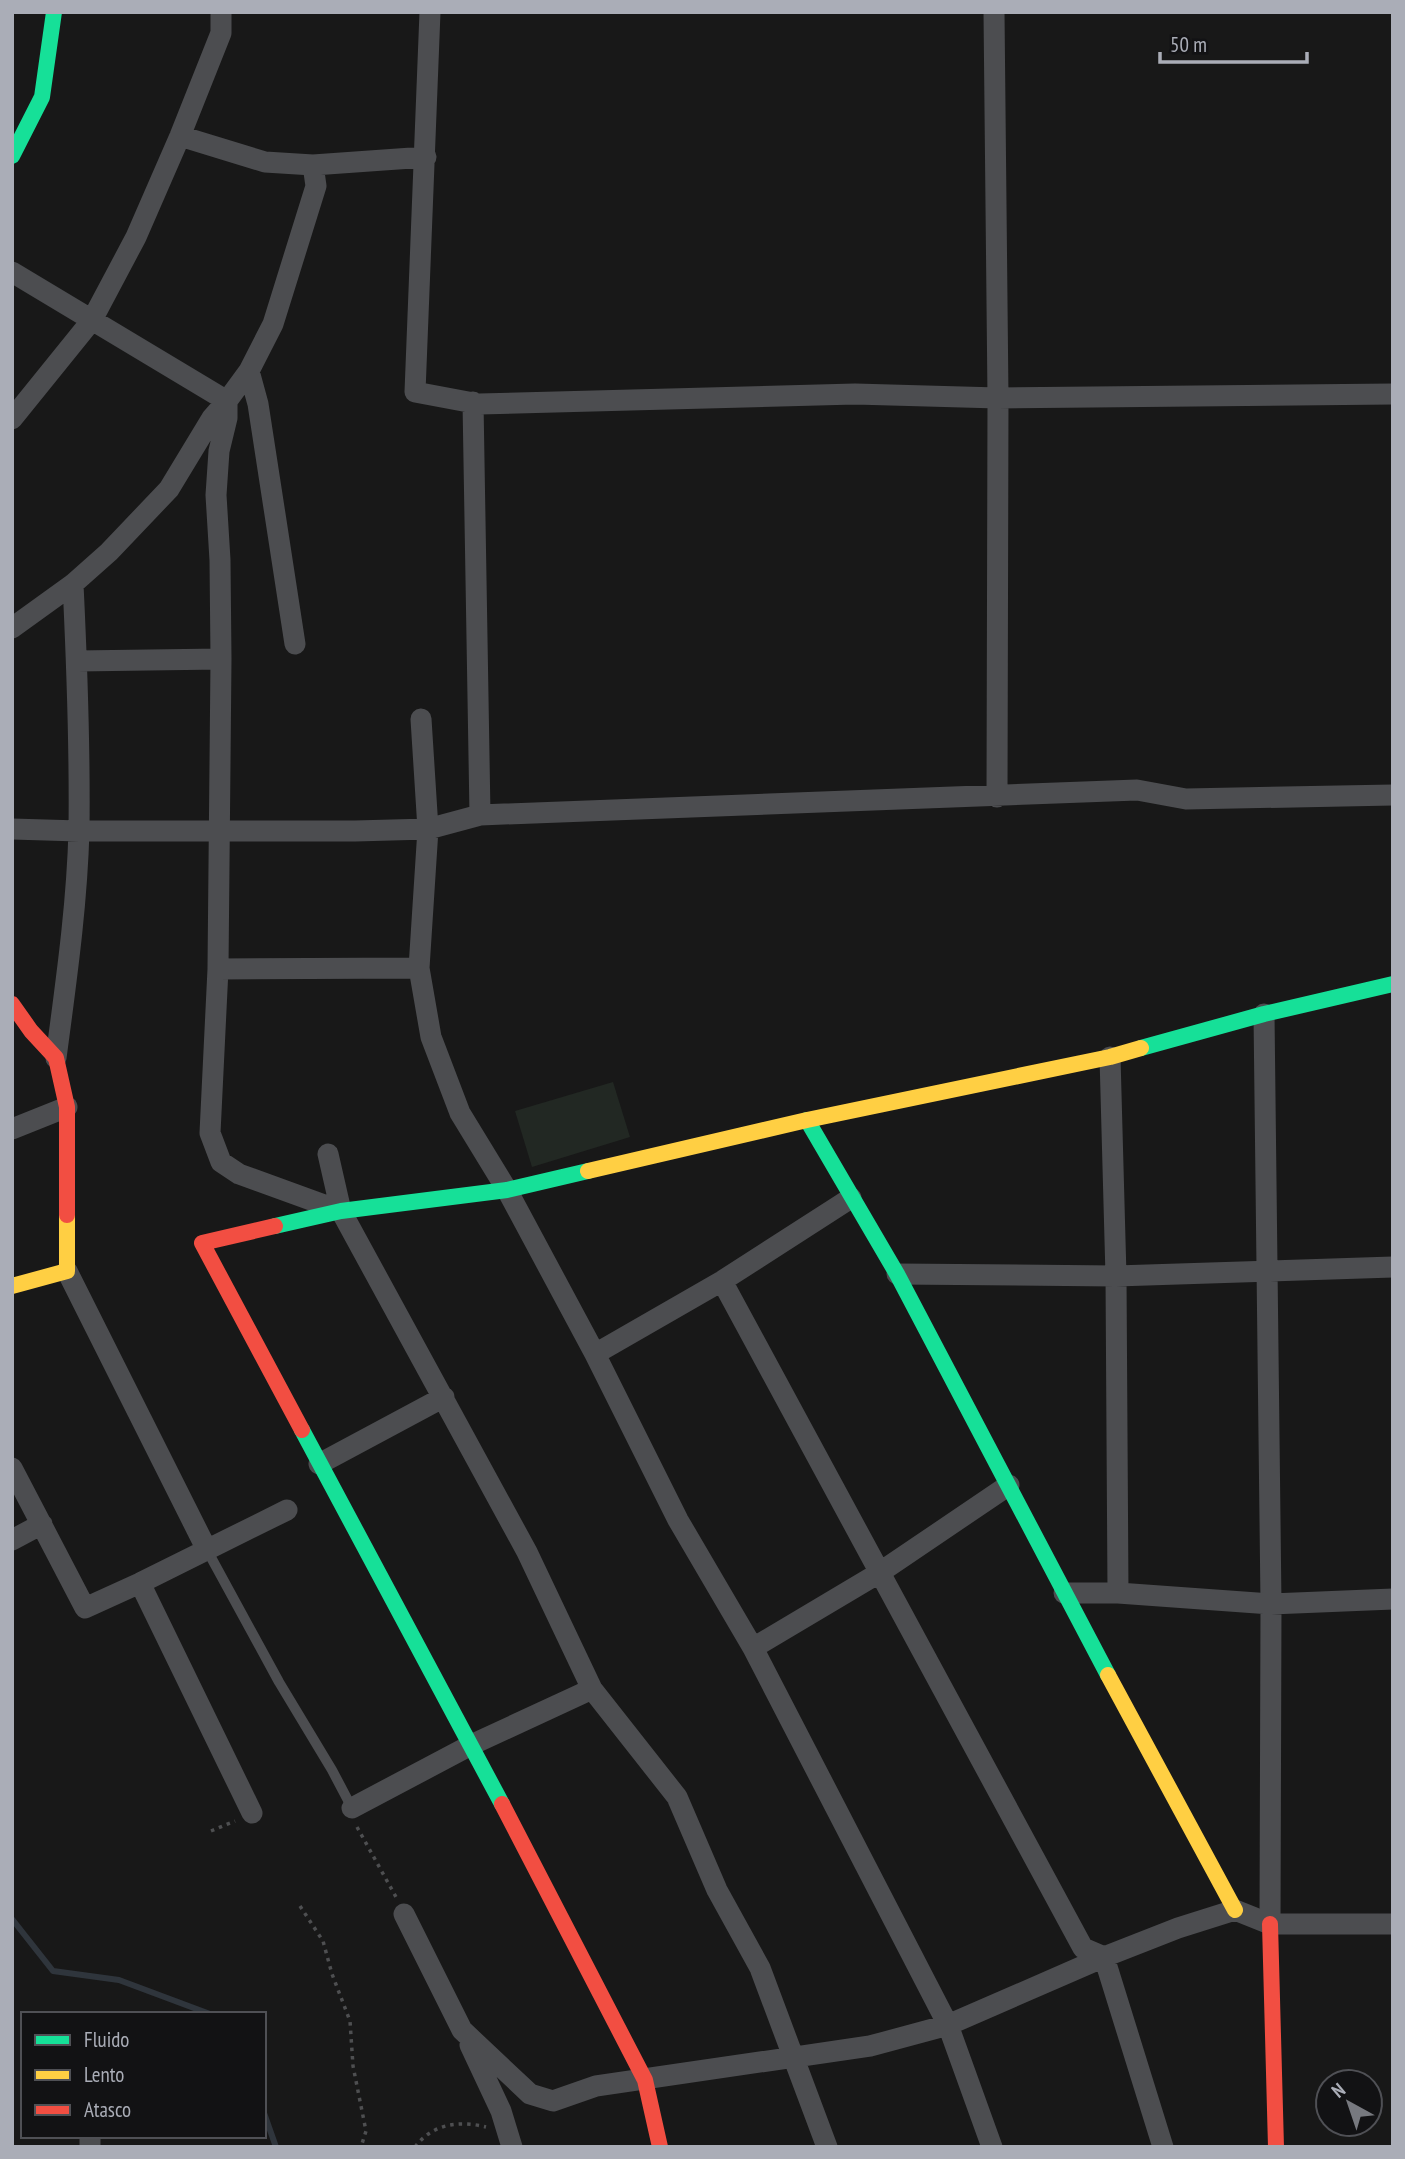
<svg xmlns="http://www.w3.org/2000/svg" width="1405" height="2159" font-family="'PT Sans Narrow',sans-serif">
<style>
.green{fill:#222823}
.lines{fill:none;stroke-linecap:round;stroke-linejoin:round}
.stream{stroke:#2f353c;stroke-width:6}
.path{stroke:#4e4f51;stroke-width:3.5;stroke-dasharray:3.5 5;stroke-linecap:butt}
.lane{stroke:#4c4d50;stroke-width:10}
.street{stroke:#4c4d50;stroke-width:21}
.fast{stroke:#16e098;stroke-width:16}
.slow{stroke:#ffcf43;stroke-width:16}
.jam{stroke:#f24e42;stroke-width:16}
</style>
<rect width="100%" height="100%" fill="#181818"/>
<!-- green -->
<path class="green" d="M613,1082L630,1137L532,1167L515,1111Z"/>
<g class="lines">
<!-- stream -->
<path class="stream" d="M12,1919L53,1971L119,1980L210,2014
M264,2113L276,2147"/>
<!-- path -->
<path class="path" d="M357,1827L396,1897
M211,1831L235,1821
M300,1906L323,1941L332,1974L350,2021L353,2066L366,2131L361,2147
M415,2147C432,2124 459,2120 486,2127"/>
<!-- lane -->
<path class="lane" d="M207,1550L279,1682L332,1770L352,1808"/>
<!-- street -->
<path class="street" d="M430,12L415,392L479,404L855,394L998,398L1393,394
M994,12L998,398L997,797
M180,136L265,162L313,165L426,157
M12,272L227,401V418L219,451L216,495L220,560L221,659L218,969L210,1133L221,1162L239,1174L341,1211
M249,371L258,404L295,644
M473,402L480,815
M12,419L92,320L136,237L180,136L221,33V12
M12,628L73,584L109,552L169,489L212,418L227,401L249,371L273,324L316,186L313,165
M77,661L221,659
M12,829L79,831H355L428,829L480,815L1137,790L1186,799L1393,795
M419,968L431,1037L460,1113L507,1190L595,1354L678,1520L753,1648L948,2025L992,2147
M218,969L419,968L428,829L421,719
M1264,1014L1271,1604L1270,1924
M1110,1057L1116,1276L1118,1593
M56,1058C66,982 77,906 79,830C80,748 77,666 73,584
M12,1129L67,1107
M328,1154L341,1211L527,1552L592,1689L677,1797L717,1890L760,1968L827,2147
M67,1271L207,1550
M897,1274L1116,1276L1393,1267
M722,1281L1083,1948L1104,1957L1163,2147
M595,1354L722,1281L851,1198
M319,1464L444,1397
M12,1468L85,1608L140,1583L287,1510
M12,1540L42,1524
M140,1583L252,1813
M1064,1593H1118L1271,1604L1393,1599
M753,1648L879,1573L1009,1485
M352,1808L471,1745L592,1689
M404,1914L462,2030L530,2094L553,2101L596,2086L870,2046L948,2025L1104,1957L1178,1928L1235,1910L1270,1924H1393
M470,2045L501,2111L512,2147
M90,2147V2136"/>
<!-- fast -->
<path class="fast" d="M12,156L42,97L54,12
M1141,1048L1264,1014L1393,984
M807,1120L897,1274L1108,1675
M275,1226L341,1211L507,1190L588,1171
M302,1430L502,1804"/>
<!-- slow -->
<path class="slow" d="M588,1171L807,1120L1110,1057L1141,1048
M12,1286L67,1271V1215
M1108,1675L1235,1910"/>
<!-- jam -->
<path class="jam" d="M12,1004L31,1031L56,1058L67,1107V1215
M275,1226L202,1243L302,1430
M502,1804L645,2080L660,2147
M1270,1924L1276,2147"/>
</g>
<!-- border -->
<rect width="1405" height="2159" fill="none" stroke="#aaadb7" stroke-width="28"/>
<!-- legend -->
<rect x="21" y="2012" width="245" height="126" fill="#121214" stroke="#4f5055" stroke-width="2"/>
<rect x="35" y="2035" width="35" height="10" fill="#16e098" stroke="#4f5055" stroke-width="2"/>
<text x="84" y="2047" font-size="21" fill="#aaadb7">Fluido</text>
<rect x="35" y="2070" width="35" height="10" fill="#ffcf43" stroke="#4f5055" stroke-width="2"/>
<text x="84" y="2082" font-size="21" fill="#aaadb7">Lento</text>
<rect x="35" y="2105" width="35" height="10" fill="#f24e42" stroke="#4f5055" stroke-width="2"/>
<text x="84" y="2117" font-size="21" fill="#aaadb7">Atasco</text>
<!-- north arrow -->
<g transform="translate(1349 2103) rotate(320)"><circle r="33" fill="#121214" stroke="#4f5055" stroke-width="2"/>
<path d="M0-5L12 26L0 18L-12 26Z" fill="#77797f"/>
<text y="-10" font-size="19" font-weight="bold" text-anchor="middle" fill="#aaadb7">N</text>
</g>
<!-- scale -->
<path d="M1160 52v10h147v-10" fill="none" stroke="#aaadb7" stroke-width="3.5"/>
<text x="1170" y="52" font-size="21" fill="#aaadb7" stroke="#121214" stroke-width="5" paint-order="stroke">50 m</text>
</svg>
